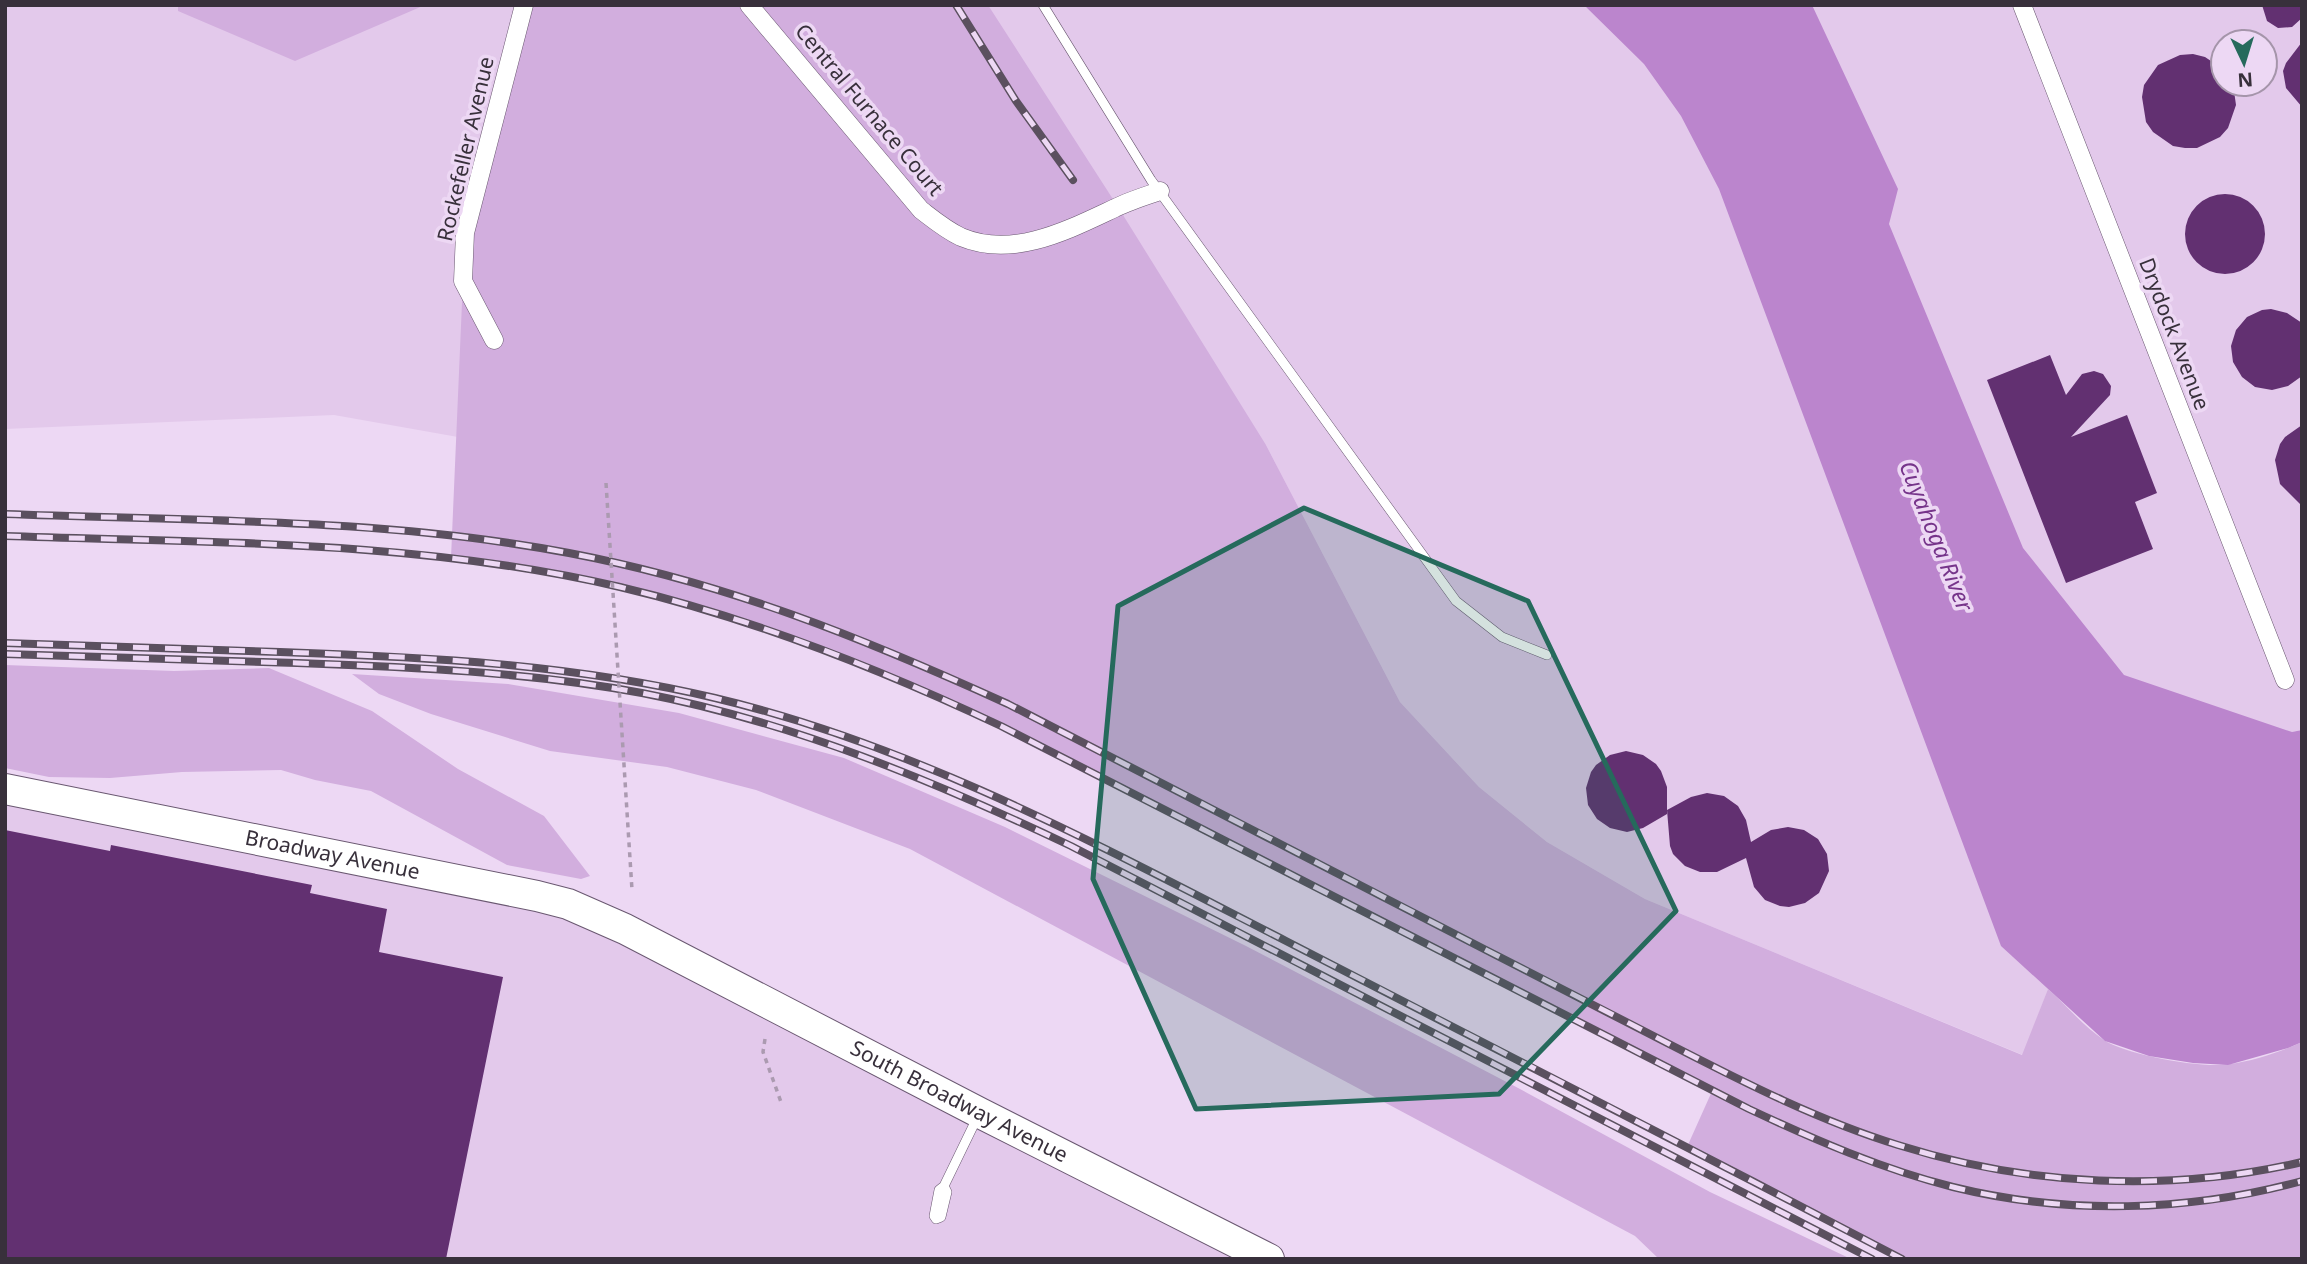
<svg xmlns="http://www.w3.org/2000/svg" width="2307" height="1264" font-family="'Noto Sans',sans-serif">
<style>
.built{fill:#e3c9eb;fill-rule:evenodd}
.green{fill:#d2aede}
.water{fill:#bb85cd}
.building{fill:#623071}
.lines{fill:none;stroke-linecap:round;stroke-linejoin:round}
.lane-casing{stroke:#6a5871;stroke-width:10}
.street-casing{stroke:#6a5871;stroke-width:19}
.primary-casing{stroke:#6a5871;stroke-width:32}
.path{stroke:#ab9ab0;stroke-width:3.5;stroke-dasharray:5 5;stroke-linecap:butt}
.lane{stroke:#fff;stroke-width:9}
.street{stroke:#fff;stroke-width:18}
.primary{stroke:#fff;stroke-width:30}
.rail-casing{stroke:#5b505f;stroke-width:8}
.rail{stroke:#edd8f4;stroke-width:5;stroke-dasharray:16;stroke-linecap:butt}
.path-bridge{stroke:#ab9ab0;stroke-width:3.5;stroke-dasharray:5 5;stroke-linecap:butt}
.marked{fill:#266a5c;fill-opacity:0.2;stroke:#266a5c;stroke-width:5;stroke-linejoin:round}
.labels{text-anchor:middle;stroke-width:7;stroke-linejoin:round;paint-order:stroke}
.street-label{font-size:21px;fill:#38303b;stroke:#edd8f4}
.water-label{font-size:23px;font-style:italic;fill:#76348a;stroke:#edd8f4}
</style>
<rect width="100%" height="100%" fill="#edd8f4"/>
<!-- built -->
<path class="built" d="M5,5H2302V730L2292,732L2048,989L2023,1055L1645,899L1547,842L1479,787L1400,702L1266,445L831,503L334,415L5,429ZM2223,42H2265V84H2223Z
M5,789L537,896L1269,1259H5Z"/>
<!-- green -->
<path class="green" d="M178,5H425L295,61L178,11Z
M524,5H988L1118,207L1266,445L1400,702L1479,787L1547,842L1645,899L2022,1055L2048,989C2066,1005 2083,1026 2104,1040C2126,1055 2203,1069 2230,1064C2253,1061 2280,1052 2302,1042V1259H1904L1687,1147L1713,1089L1001,726C925,690 849,655 769,629C665,595 559,572 451,558L465,233Z
M5,665L174,671L269,668L372,711L458,769L544,816L590,876L581,879L507,865L371,791L315,780L281,770L182,772L110,778L49,777L5,768Z
M352,674L508,684L679,713L844,758L1005,827L1246,946L1520,1089L1710,1192L1851,1259H1659L1635,1236L910,849L756,790L667,767L550,751L431,714L379,694Z"/>
<!-- water -->
<path class="water" d="M1584,5H1812L1898,189L1889,224L2023,548L2124,675L2292,732L2302,730V1042L2288,1048L2228,1065L2193,1063L2149,1056L2105,1041L2001,946L1719,189L1681,116L1644,64Z"/>
<!-- building -->
<path class="building" d="M2262,5H2302V18L2292,27L2278,28L2267,21Z
M2302,42V107L2286,88L2283,71L2286,63Z
M2193,54L2205,57L2223,69L2216,75L2223,73V84H2233L2236,105L2228,128L2220,137L2197,148H2185L2173,146L2153,132L2146,122L2142,97L2144,85L2158,65L2180,55Z
M2185 234a40 40 0 1 1 80 0a40 40 0 1 1-80 0Z
M2271,309L2287,313L2302,323V376L2288,386L2272,390L2255,387L2242,377L2233,362L2231,346L2236,330L2247,317L2262,310Z
M2050,355L2066,395L2082,374L2094,371L2103,374L2111,386L2110,395L2071,437L2127,415L2157,493L2135,502L2153,549L2066,583L1987,380Z
M2302,425V506L2280,484L2275,460L2280,444L2285,437Z
M1626,751L1643,755L1656,764L1661,771L1667,787V814L1643,828L1627,832L1610,828L1597,819L1588,805L1586,788L1591,772L1596,765L1610,755Z
M1707,793L1724,796L1738,806L1746,820L1751,842L1771,830L1788,827L1804,830L1818,839L1827,854L1829,871L1819,893L1805,903L1789,907L1780,906L1765,900L1754,887L1746,858L1717,872H1700L1685,866L1673,854L1670,846L1667,810L1691,797Z
M5,830L110,851L111,845L312,885L310,893L387,909L379,952L503,977L446,1259H5Z"/>
<g class="lines">
<!-- lane casing -->
<g class="lane-casing">
<path id="lane" d="M1043,5L1151,180L1456,601L1502,637L1547,655
M936,1219L934,1216L939,1190L944,1186L977,1118
M936,1219L941,1217L947,1192L944,1186"/>
</g>
<!-- street casing -->
<g class="street-casing">
<path id="street" d="M749,5L921,210C934,220 946,230 961,237C1013,259 1068,230 1115,208C1129,201 1145,196 1160,191
M2022,5L2285,680
M494,340L463,281L465,233L524,5"/>
</g>
<!-- primary casing -->
<g class="primary-casing">
<g id="primary">
<path id="s1" d="M5,789L537,896L568,904L625,929L980,1113L1269,1259"/>
</g>
</g>
<!-- path -->
<path class="path" d="M765,1039L763,1052L781,1102"/>
<!-- lane -->
<use href="#lane" class="lane"/>
<!-- street -->
<use href="#street" class="street"/>
<!-- primary -->
<use href="#primary" class="primary"/>
<!-- rail casing -->
<g class="rail-casing">
<path id="rail" d="M956,5L1016,101L1073,180
M5,514C193,521 384,518 569,553C727,583 863,638 1008,704C1167,786 1326,867 1484,949C1547,981 1610,1013 1673,1046C1745,1083 1820,1121 1898,1145C2028,1186 2169,1193 2302,1162
M5,536C210,543 419,540 620,587C752,618 878,668 1001,726L1749,1109C1815,1140 1882,1169 1953,1187C2067,1215 2189,1212 2302,1181
M5,643C97,646 189,649 280,652C427,657 572,664 715,698C918,746 1102,847 1286,941C1491,1046 1697,1152 1902,1259
M5,654C102,657 200,660 297,663C412,667 528,672 642,693C792,722 934,781 1071,846L1872,1259"/>
</g>
<!-- rail -->
<use href="#rail" class="rail"/>
<!-- path-bridge -->
<path class="path-bridge" d="M606,483L632,890"/>
</g>
<!-- marked area -->
<path class="marked" d="M1304,508L1528,601L1676,911L1499,1094L1196,1109L1093,879L1118,606Z"/>
<g class="labels">
<!-- street labels -->
<g class="street-label">
<text transform="translate(869 110) rotate(50)" y="7">Central Furnace Court</text>
<text transform="translate(466 149) rotate(-77)" y="7">Rockefeller Avenue</text>
<text transform="translate(2174 334) rotate(69)" y="7">Drydock Avenue</text>
<text dy="7" stroke="none"><textPath href="#s1" startOffset="334">Broadway Avenue</textPath></text>
<text dy="7" stroke="none"><textPath href="#s1" startOffset="1013">South Broadway Avenue</textPath></text>
</g>
<!-- water labels -->
<g class="water-label">
<text transform="translate(1936 536) rotate(68)" y="8">Cuyahoga River</text>
</g>
</g>
<!-- border -->
<rect width="2307" height="1264" fill="none" stroke="#38303b" stroke-width="14"/>
<!-- north arrow -->
<g transform="translate(2244 63) rotate(176)"><circle r="33" fill="#edd8f4" stroke="#a595aa" stroke-width="2"/>
<path d="M0-5L12 26L0 18L-12 26Z" fill="#266a5c"/>
<text y="-10" font-size="19" font-weight="bold" text-anchor="middle" fill="#38303b">N</text>
</g>
</svg>
